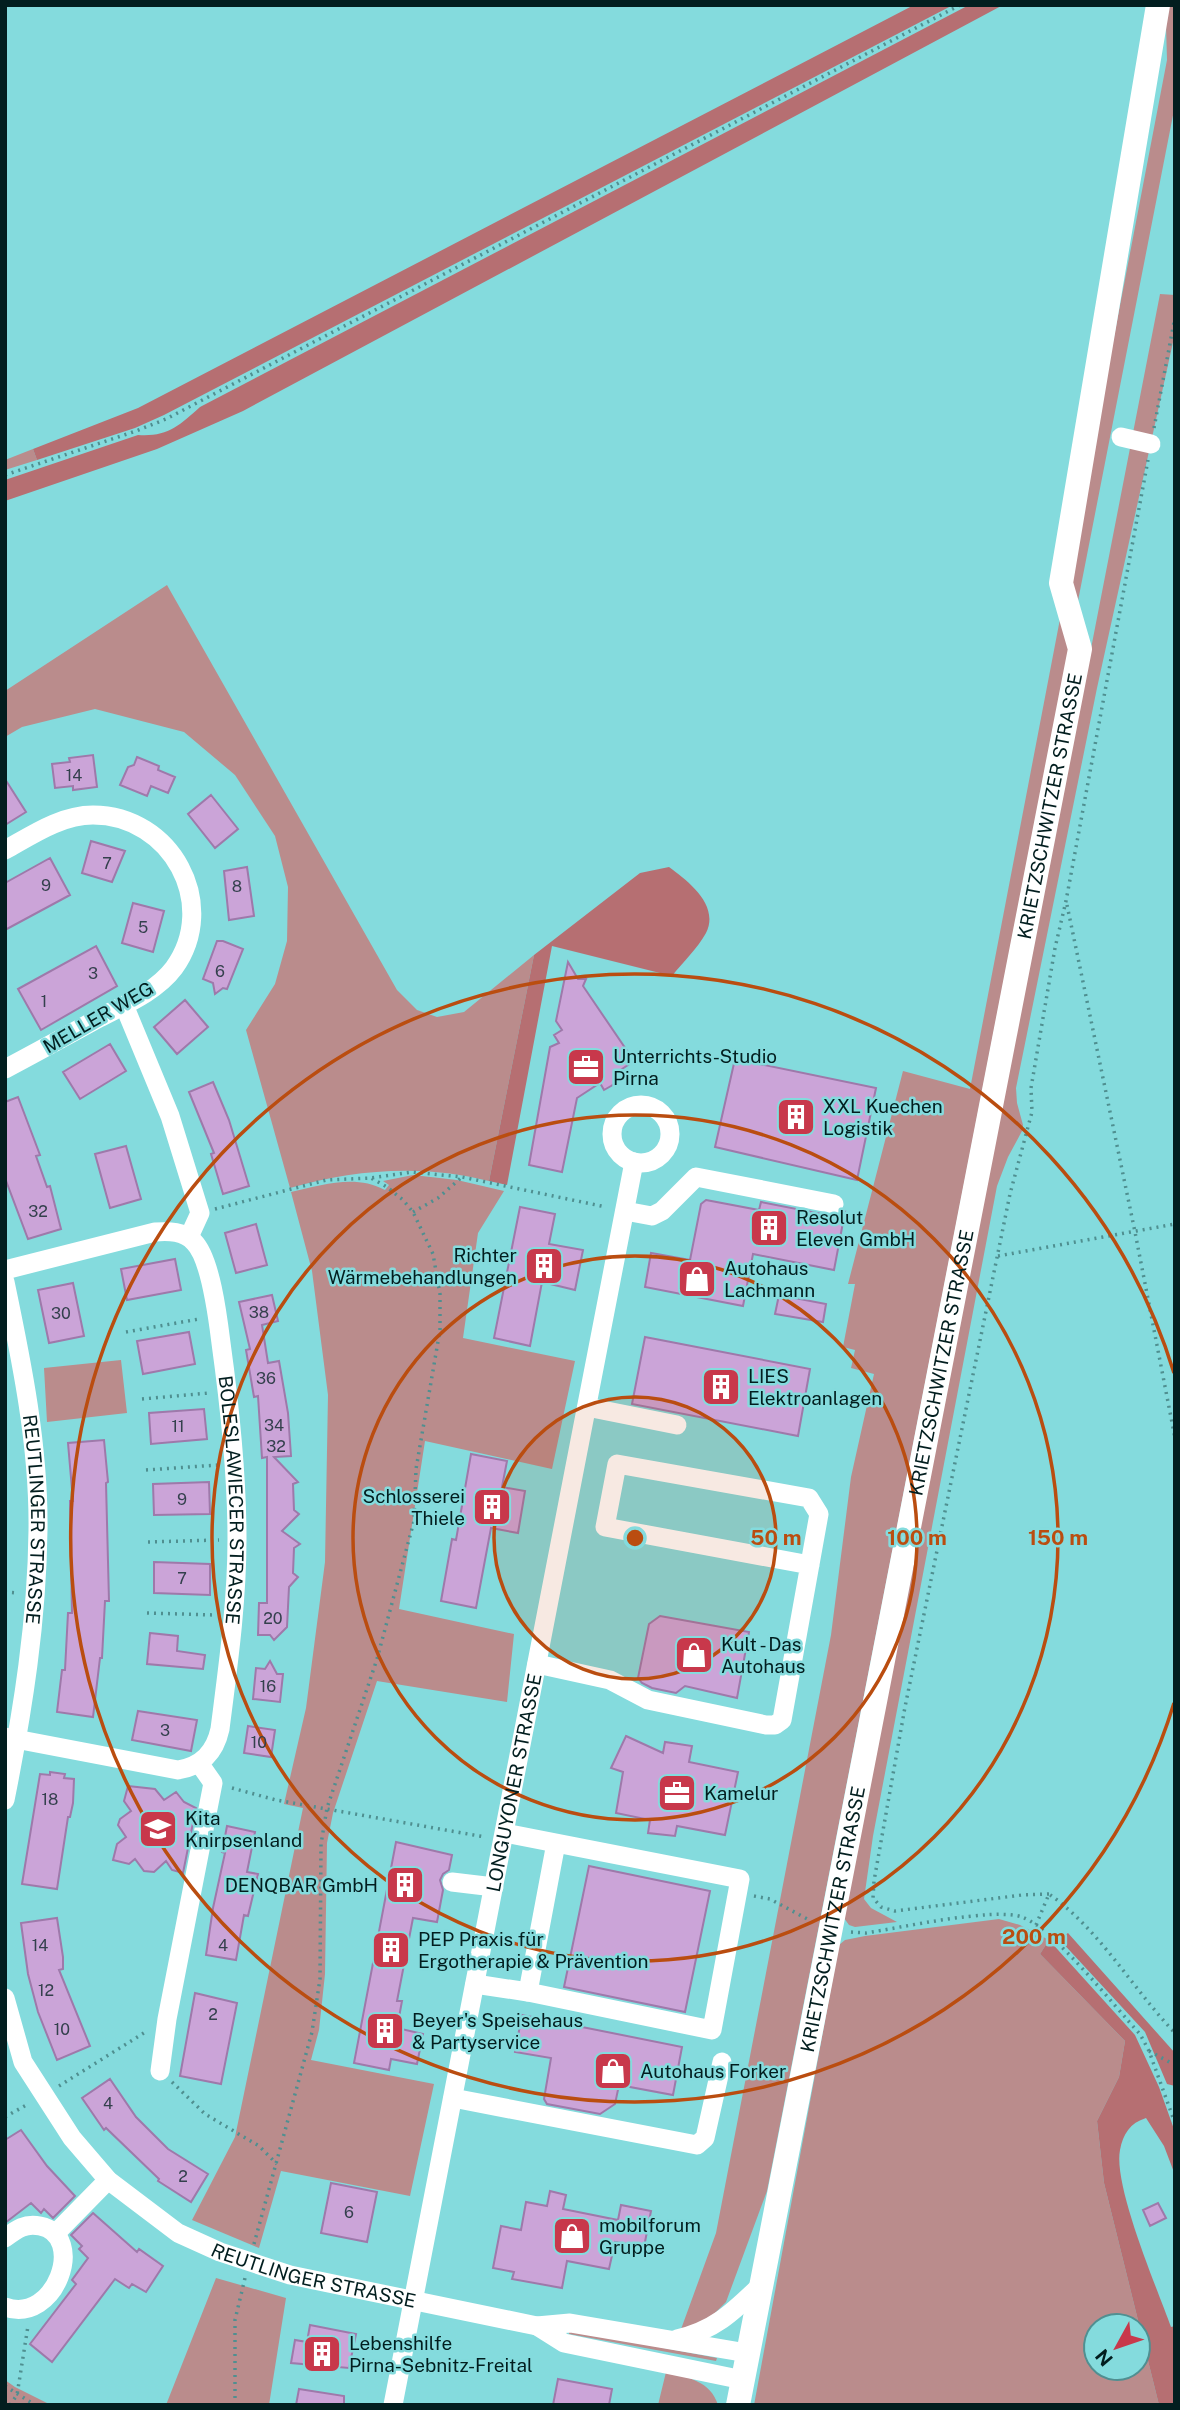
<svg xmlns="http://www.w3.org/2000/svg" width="1180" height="2410" font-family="'Public Sans',sans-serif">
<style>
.green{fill:#ba8c8c;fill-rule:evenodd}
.forest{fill:#b66f72}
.building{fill:#cba4d8;stroke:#9e79aa;stroke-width:2}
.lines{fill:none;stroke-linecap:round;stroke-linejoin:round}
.path{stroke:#4f8f90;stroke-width:3.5;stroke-dasharray:2 5;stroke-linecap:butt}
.minor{stroke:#fff;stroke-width:19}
.major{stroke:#fff;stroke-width:24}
.ring{fill:none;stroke:#ba4d10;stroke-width:3.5}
.labels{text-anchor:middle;stroke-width:5;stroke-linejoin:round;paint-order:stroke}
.number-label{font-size:16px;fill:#34404d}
.street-label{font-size:19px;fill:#021e1f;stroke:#84dbdd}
.poi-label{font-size:19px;fill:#021e1f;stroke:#84dbdd;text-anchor:start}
.centre{fill:#ba4d10;stroke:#84dbdd;stroke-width:3.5}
.ring-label{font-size:21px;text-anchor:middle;font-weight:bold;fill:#ba4d10;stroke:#84dbdd;stroke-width:5;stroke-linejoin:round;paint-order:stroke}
</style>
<rect width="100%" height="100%" fill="#84dbdd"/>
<!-- green -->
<path class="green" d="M1157,5H1175V105L767,2191L726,2302L710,2318L680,2332L716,2233L831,1635L851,1477L874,1374L851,1368L855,1350L843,1347L855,1284H848L903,1071L970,1089L1167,60L1166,25Z
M1160,294L1175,295V333L1097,688L1016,1088L1017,1103L1023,1125L1022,1131L1008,1157L997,1186L873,1836L864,1899L871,1908L897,1922L855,1927L849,1925L844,1918Z
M33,449L37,460L5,470V460Z
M167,585L397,990L417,1010L437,1017L464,1012L534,955L489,1181C424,1164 354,1169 290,1188L246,1030L275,984L287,941L288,887L275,836L235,775L184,732L95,709L22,727L5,737V691Z
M413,1175L457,1180L504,1191L478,1233L463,1338L575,1361L552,1469L425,1441L399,1609L514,1634L507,1702L377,1681L333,1813L327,1843L325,1974L319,2030L311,2060L434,2084L410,2196L281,2171L259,2248L192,2220L235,2137L303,1808L284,1804L306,1708L325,1562L328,1395L312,1271L291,1192C323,1185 355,1174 385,1190L389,1185L383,1181Z
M121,1360L127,1413L47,1422L44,1368Z
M999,1919L1020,1925L1049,1940L1040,1954L1125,2041L1119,2077L1097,2121L1104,2183L1159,2405H754L839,1945L845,1940L865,1936ZM1096,2326H1138V2368H1096Z
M216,2278L286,2298L269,2405H166Z
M569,2330L717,2358L716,2361L569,2334Z
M666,2372C687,2377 711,2381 718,2405H658Z
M5,2380L15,2387L51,2405H5Z"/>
<!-- forest -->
<path class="forest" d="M914,5H953L164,415L135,428L37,460L33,449L138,408Z
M969,5H1003L243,411L157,449L5,501V480L138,435C167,437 179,426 200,407Z
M669,867C688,881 720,905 706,933C698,948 682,963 672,976L552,946L507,1185L489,1181L534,955L640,873Z
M1068,1933L1175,2053V2086L1167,2084L1145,2032L1059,1939Z
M1049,1940L1135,2035L1159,2087L1175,2132V2175L1164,2146L1146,2118C1130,2123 1123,2134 1120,2150C1113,2186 1157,2288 1171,2327L1175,2326V2405H1159L1104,2183L1097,2121L1119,2077L1125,2041L1040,1954Z"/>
<!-- building -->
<path class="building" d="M93,755L97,787L73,790V786L55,788L52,764L70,762L69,758Z
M137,757L159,766L158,770L175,777L168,793L151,786L147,796L120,785L128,767L134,765Z
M5,779L26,812L5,825Z
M211,795L238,829L215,848L188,814Z
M91,841L125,851L112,882L82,873Z
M50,858L70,895L5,930V883Z
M247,867L254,916L229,920L224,871Z
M133,903L164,911L153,952L122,943Z
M217,941H223L243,949L227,989L223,988L215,994L213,983L203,979Z
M96,946L117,986L41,1030L18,989Z
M568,962L578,979H586L583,986L634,1061L616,1073L620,1080L611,1086L604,1090L600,1083L577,1098L562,1172L529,1165L550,1047L559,1043L554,1035L562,1030L556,1021Z
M185,1000L208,1027L177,1054L154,1027Z
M110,1044L126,1071L80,1099L63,1072Z
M735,1059L876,1088L857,1180L715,1147Z
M213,1082L229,1120L249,1186L223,1194L211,1154L214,1153L189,1092Z
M18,1097L40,1155L36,1156L47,1187L50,1186L61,1229L28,1239L5,1178V1102Z
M126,1146L141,1199L110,1208L95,1154Z
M706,1200L759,1210L761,1202L832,1216L845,1212L834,1270L753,1254L743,1306L645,1287L651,1253L690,1260L701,1204Z
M520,1207L555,1214L549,1244L583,1250L575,1290L542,1282L530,1346L494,1338Z
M256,1224L267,1265L236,1273L225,1233Z
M175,1259L181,1290L127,1300L121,1269Z
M73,1283L84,1336L49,1343L38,1290Z
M272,1295L278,1321L262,1325L268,1363L279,1361L288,1413L291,1456L274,1457L298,1482L293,1484L294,1510L299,1514L282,1531L300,1544L294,1548L293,1573L298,1577L289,1587L287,1627L274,1640L270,1635H258L259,1603H267V1457L262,1458L258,1396L254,1397L246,1350L250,1349L239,1302Z
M779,1295L826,1304L823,1322L775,1314Z
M189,1332L195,1364L143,1374L137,1341Z
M645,1337L810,1369L798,1436L632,1404Z
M204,1409L207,1439L151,1444L149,1413Z
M104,1440L108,1482L106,1483L109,1601H105L102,1658H100L93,1717L57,1712L62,1670H65L68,1613H72L70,1501H73L68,1443Z
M471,1454L507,1461L502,1487L525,1491L518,1533L491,1528L476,1608L441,1601L452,1539L456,1540Z
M209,1482L210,1514L154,1515L153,1484Z
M154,1562L210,1564V1595L154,1593Z
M660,1616L749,1632L737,1698L685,1686L676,1693L652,1688L642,1683L638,1678L649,1624Z
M150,1633L178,1636L177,1651L205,1655L203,1669L147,1664Z
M270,1661L277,1674H283L280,1702L253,1699L256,1668L265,1669Z
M138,1711L197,1720L191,1751L132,1740Z
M248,1726L275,1730L271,1757L244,1753Z
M626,1736L663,1753L665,1742L692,1746L689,1762L738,1772L725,1835L677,1826L675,1836L648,1833L650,1820L616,1813L623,1772L611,1768Z
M50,1772L65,1774L64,1778L74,1779L73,1803L70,1817H68L57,1889L22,1884L40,1774L50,1775Z
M128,1786L155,1789L164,1800L176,1792L184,1802L196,1808L183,1873L172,1870L166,1861L154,1872L144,1871L135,1859L129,1864L113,1860L117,1844L126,1837L118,1825L120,1819L131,1811L124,1801Z
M227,1826L255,1832L247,1872L258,1874L248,1916L244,1915L236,1960L206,1955L213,1908L225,1853L222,1852Z
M396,1842L452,1855L449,1870L443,1874L440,1880L443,1890L437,1922L413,1918L397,2001H402L397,2028L423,2034L417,2064L391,2059L389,2070L354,2063Z
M589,1866L710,1891L685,2012L564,1987Z
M57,1918L63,1957V1969L59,1970L90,2046L57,2060L38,2012L28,1974L21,1923Z
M195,1993L237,2003L221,2084L180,2076Z
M522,2015L682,2047L673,2095L619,2085L615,2104L600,2114L547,2104L544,2099L551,2058L515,2052Z
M110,2079L136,2117L168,2149L208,2174L191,2202L158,2181L159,2179L106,2128L104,2130L82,2098Z
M21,2130L47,2166L75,2196L53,2218L44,2209L41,2213L31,2203L5,2223V2140Z
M331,2183L377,2192L367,2242L321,2233Z
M550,2191L566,2195L563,2209L618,2220L621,2205L651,2211L644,2247L615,2242L609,2269L567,2261L562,2288L512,2279L514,2272L493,2268L501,2226L521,2230L526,2202L547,2206Z
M1158,2203L1166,2218L1150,2226L1143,2210Z
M93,2213L137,2252L139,2249L163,2266L146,2292L132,2284L129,2288L115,2279L52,2362L30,2344L76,2284L72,2280L88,2258L79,2249L82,2246L71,2235Z
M310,2325L356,2334L349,2368L291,2363L295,2340L307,2342Z
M558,2379L612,2389L609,2405H553Z
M299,2389L344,2396V2405H296Z"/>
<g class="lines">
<!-- path -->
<path class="path" d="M1154,428L1175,317
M5,475L136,431L166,419L960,5
M1067,905L1135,1232L1175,1438
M215,1209L326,1180L371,1178L412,1172L462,1177L606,1207
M413,1212L438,1198L462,1177
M998,1256L1175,1224
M126,1332L199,1319
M142,1399L209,1393
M146,1470L218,1465
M148,1542L219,1540
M5,1592L17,1593
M147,1613L215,1615
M232,1788L276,1800L485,1837
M1049,1894L1022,1895L895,1911L881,1907L873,1898L874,1881L905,1707L1010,1194L1032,1112L1031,1088L1055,948L1066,901L1148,460
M754,1896L770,1899L811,1921
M1036,1925L1049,1894C1100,1930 1132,1988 1175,2033
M851,1932L866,1933C899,1928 994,1907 1022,1917C1054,1929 1114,2006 1140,2034L1149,2051L1175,2123
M1149,2051L1175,2065
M172,2082L205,2114L259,2146L277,2164
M59,2086L147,2031
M5,2117L28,2104
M254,2244L312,2032L320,1979L321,1844L327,1808L377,1659L414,1521L416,1469L440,1330V1294L433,1254L413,1212L403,1200L387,1187L371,1178
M5,2386L35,2405
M10,2405L17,2395L28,2326
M235,2405V2320L245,2278"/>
<!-- minor -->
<g class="minor">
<path d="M1121,437L1151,444"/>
<path d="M5,850C32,835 61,815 93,815C171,815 220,904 174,968C156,992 124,1005 99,1018C68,1035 37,1052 5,1069"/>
<path d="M124,1005L170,1116L200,1213L189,1237"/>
<circle cx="641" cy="1134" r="29"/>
<path d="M625,1211L652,1216L662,1211L696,1177L834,1204"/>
<path id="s1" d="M5,1270L155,1232C169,1231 184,1231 194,1242C211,1259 218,1319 221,1343C230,1408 237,1473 237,1539C237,1603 228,1666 220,1729C215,1752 202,1766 178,1770L5,1737"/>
<path id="s2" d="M5,1282C22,1363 39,1447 38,1530C37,1621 23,1710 5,1800"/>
<path d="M587,1407L677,1425"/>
<path d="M537,1664L610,1680L648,1700L766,1725H775L782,1720L819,1514L809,1498L617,1464L605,1527L810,1565"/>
<path d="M505,1833L740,1879L712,2030L528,1992L556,1843"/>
<path d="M452,1882L494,1887"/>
<path d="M475,1984L528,1992"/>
<path id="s3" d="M5,1998L23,2062L72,2138L108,2180L178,2233L220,2252L290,2275L537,2326L570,2323L747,2353"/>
<path d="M160,2071L167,2019L213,1783L199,1763"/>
<path d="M453,2098L697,2145L705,2138L722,2062"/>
<path d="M56,2233L108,2180"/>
<path d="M5,2238C17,2229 25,2223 40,2226C87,2235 56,2325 5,2307"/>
<path d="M537,2326L564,2343L743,2380"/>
<path d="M677,2339C715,2330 733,2312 760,2286"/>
<path id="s4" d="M393,2405L634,1162"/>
</g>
<!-- major -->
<path class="major" id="s5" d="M738,2405L1080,649L1061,583L1158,5"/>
</g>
<!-- distance rings -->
<circle cx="635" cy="1538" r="141" fill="#ba4d10" fill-opacity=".12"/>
<g class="ring">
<circle cx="635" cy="1538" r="141"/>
<circle cx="635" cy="1538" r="282"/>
<circle cx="635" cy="1538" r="423"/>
<path d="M1174 1703A564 564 0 1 1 1174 1373"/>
</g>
<!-- icons -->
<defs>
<g id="office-square" transform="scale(2.0125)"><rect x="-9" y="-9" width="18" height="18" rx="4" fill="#c8384b" stroke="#84dbdd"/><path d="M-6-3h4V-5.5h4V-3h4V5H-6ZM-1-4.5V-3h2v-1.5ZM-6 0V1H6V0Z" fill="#fff"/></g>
<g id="building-square" transform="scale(2.0125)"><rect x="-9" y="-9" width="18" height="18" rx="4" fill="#c8384b" stroke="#84dbdd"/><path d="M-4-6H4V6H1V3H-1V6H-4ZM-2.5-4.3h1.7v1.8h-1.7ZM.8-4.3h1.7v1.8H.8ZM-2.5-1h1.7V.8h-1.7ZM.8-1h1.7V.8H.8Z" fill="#fff"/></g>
<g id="shop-square" transform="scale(2.0125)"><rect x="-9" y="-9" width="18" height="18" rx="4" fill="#c8384b" stroke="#84dbdd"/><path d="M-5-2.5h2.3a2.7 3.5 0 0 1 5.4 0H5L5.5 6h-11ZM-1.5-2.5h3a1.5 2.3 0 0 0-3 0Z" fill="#fff"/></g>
<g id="school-square" transform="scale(2.0125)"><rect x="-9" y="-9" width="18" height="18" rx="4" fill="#c8384b" stroke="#84dbdd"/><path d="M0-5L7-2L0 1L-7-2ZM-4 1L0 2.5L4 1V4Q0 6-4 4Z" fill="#fff"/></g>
</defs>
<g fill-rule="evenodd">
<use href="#office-square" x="586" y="1067"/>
<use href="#building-square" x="796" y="1117"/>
<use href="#building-square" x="769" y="1228"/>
<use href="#building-square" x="544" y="1266"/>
<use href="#shop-square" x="697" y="1279"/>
<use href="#building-square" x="721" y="1387"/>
<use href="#building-square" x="492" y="1507"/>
<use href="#shop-square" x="694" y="1655"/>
<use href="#office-square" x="677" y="1793"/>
<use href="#school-square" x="158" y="1829"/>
<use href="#building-square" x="405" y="1885"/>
<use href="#building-square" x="391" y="1950"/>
<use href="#building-square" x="385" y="2031"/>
<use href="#shop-square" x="613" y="2071"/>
<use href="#shop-square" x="572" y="2236"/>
<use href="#building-square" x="322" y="2354"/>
</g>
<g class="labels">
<!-- number labels -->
<g class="number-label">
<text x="74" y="781">14</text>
<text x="107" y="869">7</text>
<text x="46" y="891">9</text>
<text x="237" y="892">8</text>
<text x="143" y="933">5</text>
<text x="220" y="977">6</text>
<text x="93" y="979">3</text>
<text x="44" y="1007">1</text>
<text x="38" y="1217">32</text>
<text x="259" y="1318">38</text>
<text x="61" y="1319">30</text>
<text x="266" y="1384">36</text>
<text x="274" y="1431">34</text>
<text x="178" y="1432">11</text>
<text x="276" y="1452">32</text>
<text x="182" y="1505">9</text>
<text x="182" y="1584">7</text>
<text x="273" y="1624">20</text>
<text x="268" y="1692">16</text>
<text x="165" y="1736">3</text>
<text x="259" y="1748">10</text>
<text x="50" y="1805">18</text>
<text x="40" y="1951">14</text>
<text x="223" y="1951">4</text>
<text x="46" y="1996">12</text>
<text x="213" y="2020">2</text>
<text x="62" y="2035">10</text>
<text x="108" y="2109">4</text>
<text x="183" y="2182">2</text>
<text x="349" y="2218">6</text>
</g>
<!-- street labels -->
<g class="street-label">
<text dy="7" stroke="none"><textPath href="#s5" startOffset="1629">KRIETZSCHWITZER STRASSE</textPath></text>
<text transform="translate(98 1017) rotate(-30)" y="7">MELLER WEG</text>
<text dy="7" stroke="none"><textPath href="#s5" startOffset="1062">KRIETZSCHWITZER STRASSE</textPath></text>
<text dy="7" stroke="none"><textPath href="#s1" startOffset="460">BOLESLAWIECER STRASSE</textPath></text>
<text dy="7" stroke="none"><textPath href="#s2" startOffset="240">REUTLINGER STRASSE</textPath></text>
<text dy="7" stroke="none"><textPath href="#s4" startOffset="634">LONGUYONER STRASSE</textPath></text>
<text dy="7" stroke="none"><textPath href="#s5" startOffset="495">KRIETZSCHWITZER STRASSE</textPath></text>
<text dy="7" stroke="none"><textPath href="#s3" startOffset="443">REUTLINGER STRASSE</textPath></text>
</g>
<!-- poi labels -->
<g class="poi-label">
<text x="613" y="1063">Unterrichts-Studio<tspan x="613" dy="22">Pirna</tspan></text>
<text x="823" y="1113">XXL Kuechen<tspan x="823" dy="22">Logistik</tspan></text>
<text x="796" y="1224">Resolut<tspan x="796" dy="22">Eleven GmbH</tspan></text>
<text x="517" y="1262" text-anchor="end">Richter<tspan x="517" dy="22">Wärmebehandlungen</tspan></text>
<text x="724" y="1275">Autohaus<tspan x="724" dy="22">Lachmann</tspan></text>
<text x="748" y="1383">LIES<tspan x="748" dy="22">Elektroanlagen</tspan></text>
<text x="465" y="1503" text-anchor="end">Schlosserei<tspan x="465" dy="22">Thiele</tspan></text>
<text x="721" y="1651">Kult - Das<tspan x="721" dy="22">Autohaus</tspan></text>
<text x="704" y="1800">Kamelur</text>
<text x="185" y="1825">Kita<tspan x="185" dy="22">Knirpsenland</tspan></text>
<text x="378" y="1892" text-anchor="end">DENQBAR GmbH</text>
<text x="418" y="1946">PEP Praxis für<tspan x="418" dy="22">Ergotherapie &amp; Prävention</tspan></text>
<text x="412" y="2027">Beyer's Speisehaus<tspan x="412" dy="22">&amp; Partyservice</tspan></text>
<text x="640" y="2078">Autohaus Forker</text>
<text x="599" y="2232">mobilforum<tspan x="599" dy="22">Gruppe</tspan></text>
<text x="349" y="2350">Lebenshilfe<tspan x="349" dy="22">Pirna-Sebnitz-Freital</tspan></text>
</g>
</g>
<circle cx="635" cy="1538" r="10" class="centre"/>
<g class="ring-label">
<text x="776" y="1545">50 m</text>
<text x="917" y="1545">100 m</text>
<text x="1058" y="1545">150 m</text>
<text x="1034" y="1944">200 m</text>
</g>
<!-- border -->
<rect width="1180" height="2410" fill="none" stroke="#021e1f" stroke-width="14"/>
<!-- north arrow -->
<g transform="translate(1117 2347) rotate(230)"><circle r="33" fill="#84dbdd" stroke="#508f91" stroke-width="2"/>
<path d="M0-5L12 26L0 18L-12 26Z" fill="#c8384b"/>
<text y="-10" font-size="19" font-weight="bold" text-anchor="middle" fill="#021e1f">N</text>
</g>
</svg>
